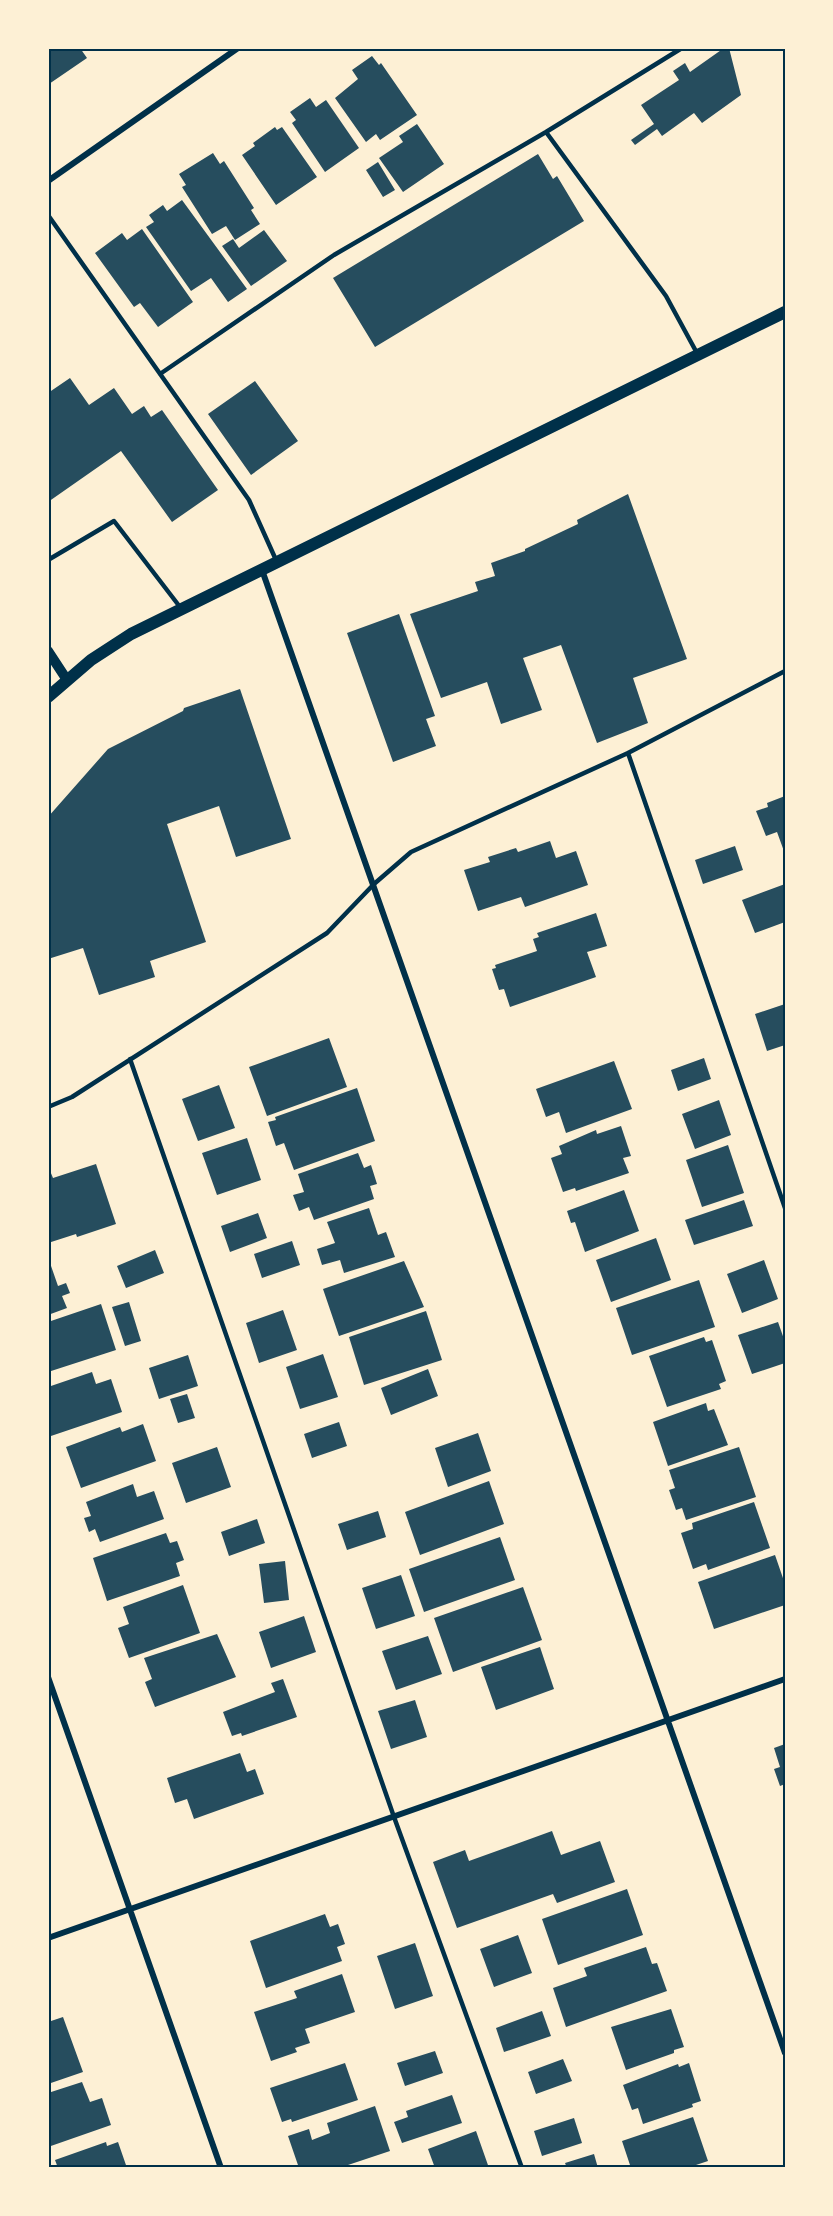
<svg xmlns="http://www.w3.org/2000/svg" width="833" height="2216" font-family="Overpass,sans-serif">
<style>
.building{fill:#264d5e}
.lines{fill:none;stroke-linecap:round;stroke-linejoin:round}
.service{stroke:#003049;stroke-width:4.5}
.minor{stroke:#003049;stroke-width:6}
.tertiary{stroke:#003049;stroke-width:10}
.secondary{stroke:#003049;stroke-width:12}
.neatline{fill:none;stroke:#003049;stroke-width:2}
</style>
<rect width="100%" height="100%" fill="#fdf0d5"/>
<!-- building -->
<path class="building" d="M48,48H80L87,58L49,84Z
M724,48H729L741,95L702,123L694,113L662,136L657,129L635,145L631,140L654,124L641,105L679,80L673,71L685,63L690,72Z
M372,56L379,65L381,63L417,115L380,140L376,134L366,142L335,98L358,79L352,70Z
M310,98L316,107L326,100L359,148L325,172L292,123L296,120L290,112Z
M417,124L444,164L403,192L379,158L403,142L399,136Z
M275,127L277,130L282,127L317,177L276,205L242,155L255,146L253,143Z
M213,153L220,164L224,161L254,208L251,210L260,224L235,240L226,226L212,234L182,187L186,185L179,174Z
M538,154L553,179L557,176L584,221L375,347L333,278Z
M378,162L395,190L383,197L366,170Z
M182,200L247,289L228,302L211,278L191,291L146,227L154,222L149,215L163,205L167,211Z
M142,229L193,302L158,327L140,303L134,307L95,253L122,233L127,240Z
M264,230L287,261L251,286L222,246L233,239L239,248Z
M70,378L89,405L114,388L132,414L144,406L151,417L162,410L218,490L172,522L121,451L48,502V393Z
M255,381L298,441L251,475L208,414Z
M628,494L687,659L633,678L648,723L597,743L561,645L523,658L542,710L501,724L487,682L441,698L410,614L478,591L475,582L495,576L491,563L525,551V549L578,524L577,520Z
M399,614L435,716L426,719L436,746L393,762L347,633Z
M240,689L291,839L236,857L219,806L167,824L206,942L150,961L155,977L99,995L83,948L48,959V817L108,749L183,711L184,708Z
M785,796V854L777,832L766,836L756,811L768,807L767,803Z
M550,841L556,858L576,851L588,885L525,907L521,897L478,911L464,870L490,862L488,857L516,848L518,852Z
M735,846L743,870L703,884L695,860Z
M785,884V922L755,933L742,900Z
M596,913L607,946L587,952L596,977L510,1007L504,989L499,990L492,969L496,968L495,965L537,951L533,939L539,937L537,933Z
M785,1004V1045L767,1051L755,1014Z
M329,1038L347,1087L267,1116L249,1067Z
M704,1058L711,1079L678,1091L671,1070Z
M614,1061L632,1109L566,1133L559,1112L546,1117L536,1089Z
M219,1085L235,1128L198,1141L182,1099Z
M357,1088L375,1141L294,1170L284,1143L276,1146L268,1122L276,1120L275,1117Z
M719,1100L731,1135L695,1149L682,1114Z
M621,1126L631,1156L623,1158L629,1173L576,1191L575,1188L563,1192L551,1158L562,1154L559,1146L596,1130L597,1134Z
M247,1138L261,1180L217,1195L202,1153Z
M728,1145L744,1193L702,1207L686,1160Z
M358,1153L364,1168L371,1165L377,1184L370,1186L374,1199L314,1220L309,1207L299,1211L293,1195L304,1192L298,1174Z
M96,1164L116,1224L77,1237L76,1234L48,1243V1166L53,1178Z
M624,1190L639,1231L585,1252L575,1222L571,1223L567,1211Z
M744,1200L753,1226L694,1245L685,1220Z
M369,1208L378,1235L386,1232L395,1257L344,1273L340,1260L322,1265L317,1249L335,1243L327,1222Z
M258,1213L267,1238L230,1252L221,1226Z
M656,1238L671,1280L611,1302L596,1260Z
M292,1241L300,1265L262,1278L254,1254Z
M155,1250L164,1273L126,1288L117,1266Z
M764,1260L778,1299L742,1313L727,1274Z
M404,1261L424,1307L339,1336L323,1289Z
M50,1263L58,1286L66,1283L70,1293L62,1296L67,1308L48,1315Z
M699,1280L715,1327L632,1355L616,1308Z
M129,1302L141,1341L125,1346L112,1307Z
M101,1304L116,1350L48,1372V1322Z
M283,1310L297,1350L259,1363L246,1323Z
M426,1311L442,1360L364,1385L349,1337Z
M778,1322L785,1342V1363L752,1374L738,1335Z
M704,1337L706,1342L712,1340L726,1381L719,1384L721,1389L667,1407L649,1356Z
M323,1354L338,1397L300,1409L286,1367Z
M188,1355L198,1386L159,1399L149,1368Z
M428,1369L438,1396L391,1415L381,1388Z
M92,1372L96,1384L111,1379L122,1412L48,1437V1387Z
M187,1394L195,1418L178,1423L170,1399Z
M706,1403L708,1411L714,1409L728,1445L668,1466L653,1422Z
M339,1422L347,1446L312,1458L304,1434Z
M143,1424L156,1461L81,1488L66,1447L120,1427L122,1432Z
M478,1433L491,1471L448,1487L435,1448Z
M217,1447L231,1487L186,1503L172,1463Z
M739,1447L756,1497L686,1520L682,1508L676,1510L669,1490L675,1488L669,1470Z
M489,1481L504,1524L420,1555L405,1512Z
M133,1484L137,1497L154,1491L164,1519L100,1542L95,1529L89,1532L84,1518L91,1516L86,1502Z
M754,1502L770,1548L708,1570L706,1564L693,1569L681,1533L693,1529L692,1523Z
M378,1511L386,1537L347,1550L338,1524Z
M257,1519L265,1543L229,1556L221,1532Z
M166,1533L170,1543L177,1541L184,1560L176,1563L180,1576L107,1601L93,1558Z
M500,1537L515,1580L424,1612L409,1569Z
M775,1555L785,1584V1605L714,1629L698,1582Z
M285,1561L289,1600L264,1603L259,1564Z
M401,1575L415,1616L376,1629L362,1588Z
M183,1585L200,1633L129,1658L118,1628L129,1624L123,1607Z
M523,1587L542,1640L453,1672L434,1618Z
M304,1616L316,1652L271,1668L259,1632Z
M217,1634L236,1677L155,1707L145,1682L152,1679L144,1658Z
M428,1636L442,1674L396,1690L382,1651Z
M540,1647L554,1689L496,1710L481,1667Z
M283,1679L297,1717L242,1736L241,1733L232,1736L223,1712L275,1692L271,1683Z
M415,1700L427,1737L391,1749L378,1711Z
M785,1744V1784L780,1786L774,1769L780,1767L774,1748Z
M240,1753L247,1772L255,1769L264,1794L194,1819L187,1799L175,1803L167,1778Z
M552,1831L561,1855L600,1841L615,1882L557,1903L553,1894L457,1928L433,1862L465,1850L469,1861Z
M627,1889L643,1935L558,1965L542,1919Z
M325,1914L330,1927L338,1924L345,1944L337,1947L342,1961L266,1988L250,1941Z
M518,1935L532,1973L494,1987L480,1949Z
M415,1943L433,1996L395,2009L377,1956Z
M646,1947L652,1964L657,1963L667,1991L566,2027L553,1988L587,1976L584,1968Z
M342,1974L355,2012L305,2029L310,2043L295,2048L297,2052L271,2061L254,2012L297,1998L294,1991Z
M671,2009L684,2047L674,2050V2053L626,2070L611,2027Z
M542,2011L551,2036L504,2052L496,2028Z
M63,2017L83,2072L48,2084V2022Z
M435,2051L443,2073L405,2086L397,2063Z
M563,2059L572,2081L536,2094L528,2072Z
M345,2063L358,2100L292,2122L291,2119L282,2122L270,2088Z
M689,2063L701,2101L692,2104L693,2107L643,2124L638,2108L632,2110L623,2085L678,2064L679,2067Z
M82,2082L90,2102L102,2098L111,2125L48,2147V2093Z
M452,2095L462,2123L402,2143L394,2122L408,2117L406,2111Z
M375,2106L390,2151L339,2168H299L288,2136L309,2129L312,2140L330,2133L327,2123Z
M693,2117L708,2161L687,2168H631L622,2141Z
M574,2118L582,2143L542,2156L534,2131Z
M476,2131L489,2168H435L428,2149Z
M106,2142L107,2146L118,2142L127,2168H58L55,2160Z
M594,2154L598,2168H567L565,2163Z"/>
<g class="lines">
<!-- service -->
<path class="service" d="M546,132L666,296L698,355
M48,215L249,500L276,560
M160,374L334,255L546,132L682,48
M48,560L114,521L180,607
M628,753L785,1208
M130,1059L394,1817L522,2168
M48,1107L72,1097L327,933L374,884L411,852L628,753L785,671"/>
<!-- minor -->
<path class="minor" d="M48,181L238,48
M262,570L785,2053
M48,1677L221,2168
M48,1938L785,1679"/>
<!-- tertiary -->
<path class="tertiary" d="M48,651L67,680"/>
<!-- secondary -->
<path class="secondary" d="M48,697L91,660L131,634L785,312"/>
</g>
<!-- border -->
<rect width="833" height="2216" fill="none" stroke="#fdf0d5" stroke-width="99"/>
<rect x="50" y="50" width="734" height="2116" class="neatline"/>
</svg>
